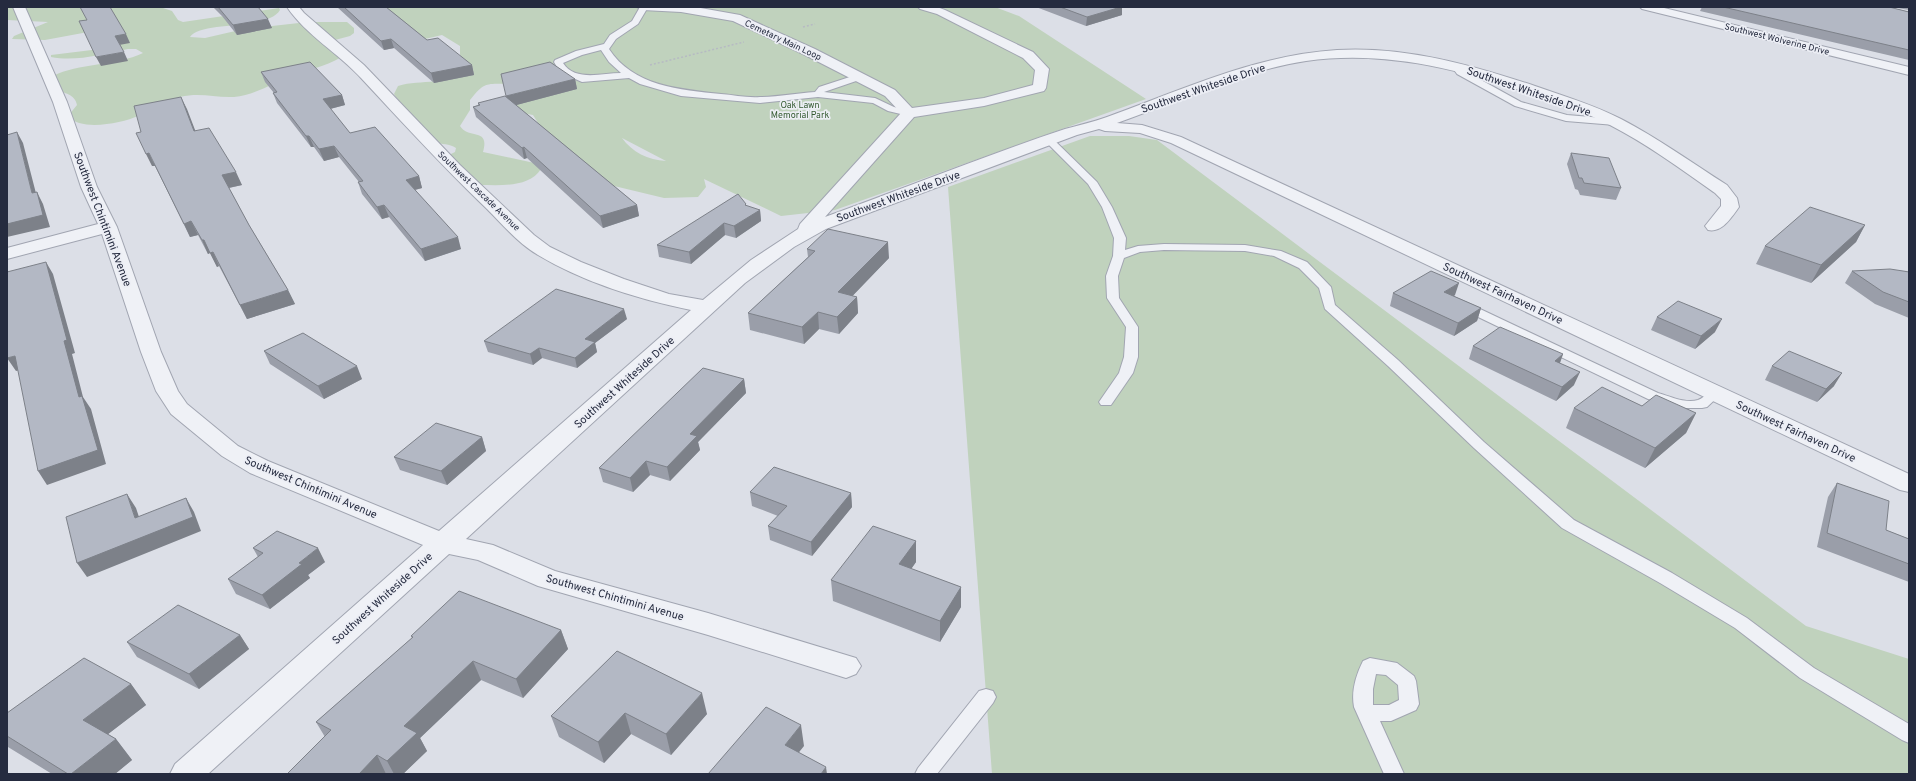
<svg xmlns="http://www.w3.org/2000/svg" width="1916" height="781" font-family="Overpass,sans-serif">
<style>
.green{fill:#c0d2bd;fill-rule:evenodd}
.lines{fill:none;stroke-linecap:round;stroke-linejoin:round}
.service-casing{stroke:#a1a5b1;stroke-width:2}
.minor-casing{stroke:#a1a5b1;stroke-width:2}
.path{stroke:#b6bac3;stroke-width:1.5;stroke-dasharray:2 2;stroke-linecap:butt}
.service{fill:#eff1f6;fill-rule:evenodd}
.minor{fill:#eff1f6;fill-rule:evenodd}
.wall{fill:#9a9ea9}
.shaded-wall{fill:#7d8189}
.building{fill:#b3b8c4;stroke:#7d8189}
.labels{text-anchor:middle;stroke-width:3.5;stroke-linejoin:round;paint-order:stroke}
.far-street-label{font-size:9px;fill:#252b3f;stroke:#eceef5}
.far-park-label{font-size:9px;fill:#355b32;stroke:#eceef5}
.street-label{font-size:11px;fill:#252b3f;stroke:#eceef5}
</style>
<rect width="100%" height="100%" fill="#dcdfe7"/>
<!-- green -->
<path class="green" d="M7,7H160L172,11L178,20L183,22L279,8L280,10C268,31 201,20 190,37L205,38L244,29L308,22H347L354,28V33L350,36L335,40L348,53C331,65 313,68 294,75C274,82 256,95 234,97C214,98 201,92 180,97C165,100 152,111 138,116C122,123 81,132 68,116L77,105C75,94 64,93 56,90L53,76C78,63 116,66 143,53L136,49H128C103,54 76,62 51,57V55L100,49L99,30L45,40L12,39L14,36L48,22L7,20Z
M345,7H995L1019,16L1146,99L835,210L781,216L704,179L706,187L698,197L664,198L610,185L572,156L562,143L540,126L533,115L517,112L508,107L518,97L506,84C485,83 483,84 470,100V110L460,126C469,140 490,127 483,152L539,164L541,169C529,188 500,185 479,185L447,156L455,152L456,148C449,143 442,145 435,142C426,138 400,103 394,94L398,86C410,82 422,83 435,81C449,79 461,75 473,68L460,55V46L442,35L425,39ZM622,138L666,161C648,160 632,152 622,138Z
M1090,136H1129L1157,140L1806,626L1909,659V774H992L948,187Z"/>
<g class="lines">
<!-- service casing -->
<g class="service-casing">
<path id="service" d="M640,7H648L638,24L616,39L609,49C633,86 680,90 721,94C734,95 747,98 760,97C779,97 797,93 815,92L819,87L859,74L862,75V79L824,92L875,98L894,107L912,111L914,113L909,116L888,111L873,103L818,97L760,103L681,96L640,84L629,78L582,82L560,72L554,62L555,60L576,51L604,44L610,35L632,21ZM601,50L609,62L621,73C602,73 575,82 563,63L582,55Z
M1456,64L1463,70L1521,102L1567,115L1615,119L1620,122L1615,125L1566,121L1515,106L1457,74L1452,67Z
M1050,138L1053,139L1097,182L1112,207L1126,238L1125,250L1138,246L1164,244L1245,245L1281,251L1307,262L1331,287L1335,305L1398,360L1484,442L1574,520L1672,573L1747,618L1814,668L1909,724V743L1902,740L1800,678L1735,628L1660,583L1562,528L1474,448L1388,366L1325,309L1319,288L1299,268L1274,256L1245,251L1164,250L1140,252L1124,258L1118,276L1119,298L1138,327V357L1133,373L1111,405H1101L1099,402L1119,373L1124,357L1126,327L1107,298L1106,276L1113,256L1114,238L1102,207L1088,184L1045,141L1047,139Z
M1478,308L1658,393C1669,396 1686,404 1698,400C1708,396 1708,387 1720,390L1722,393L1707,407L1702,408H1679L1648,399L1474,315L1472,312L1474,309Z
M1370,658L1397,663L1414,676L1416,681L1419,704L1416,710L1391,721H1380L1404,774H1384L1354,707C1351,691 1356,675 1363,661ZM1376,674L1386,675L1398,685L1399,700L1389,705H1373V689Z
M986,689L993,691L996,697L993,703L937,774H915L918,768L979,691Z"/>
</g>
<!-- minor casing -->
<g class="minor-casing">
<path id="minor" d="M13,7H25L67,102L97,187L117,227L161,352L178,391L187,404L238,446L268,461L439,531L691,310C641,300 583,282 538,255C519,244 503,225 487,209C443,167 402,122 361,78C338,53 306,35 287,7H299L304,13L364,65L460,165L534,235L550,247L581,262L624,279L669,294L703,300L751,260L798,229L800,224L901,113L885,96L805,55L733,21L681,12L643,10L637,7H695L740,15L815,49L895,90L912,108L984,98L1033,85L1035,70L1023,58L937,14L920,9L918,7H937L945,10L1033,52L1049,69L1046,88L1044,91L984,106L914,117L825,217C905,188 984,156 1065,129C1079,125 1093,122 1107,117C1182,90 1256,55 1337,50C1405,46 1472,65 1535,86C1564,96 1594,105 1621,119C1658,138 1692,163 1727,185L1737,198L1739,207C1731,218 1722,233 1708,230L1705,226L1721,206V199L1715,193C1681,169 1647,144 1610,125C1583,111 1554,102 1526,92C1455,68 1381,50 1306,61C1240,71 1179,101 1117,123L1142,125L1181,137L1909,474V492L1900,490L1171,143L1140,133L1105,131L1099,129L1077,135L826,229L794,247L745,283L466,539L493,545L555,571L708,613L856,658L861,666L856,674L846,678L708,635L538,586L478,560L449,554L208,774H170L175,764L423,545L250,473L222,456L171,414L156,391L141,352L102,234L7,259V248L98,224L81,187L53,102Z
M1640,7H1660L1909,67V75L1642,9Z"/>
</g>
<!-- path -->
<path class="path" d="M803,27L815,24
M650,65L744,42"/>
<!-- service -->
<use href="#service" class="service"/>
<!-- minor -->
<use href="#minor" class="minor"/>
</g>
<!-- wall -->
<path class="wall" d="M213,7H258L272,28L237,35L222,16Z
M337,7H386L427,40L472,65L474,75L434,83L394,48L384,50Z
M1036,7H1122V15L1086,26Z
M1702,7H1889L1909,12V60L1700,11Z
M1892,7H1909V10Z
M261,72L342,95L345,105L330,109L350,133L419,176L422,188L415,190L461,249L425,261L389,217L382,219L362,194L358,182H359L339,157L324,161L314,147H311L277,103L273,93H274L265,82Z
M575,79L577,89L516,105L637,205L639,216L603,228L527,158L524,159L476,117L473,107L478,105V103L507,98Z
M181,97L195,131L242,185L229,188L249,225L288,290L295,304L247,319L219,266L217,267L210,253L208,254L198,235L190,237L155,166H152Z
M1571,153L1621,188L1616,200L1580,195L1578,190L1575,189L1567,164Z
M746,204V206L760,210L761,221L736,238L725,235L691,264L659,257L657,245Z
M1865,225L1856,242L1811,283L1756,264L1765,246Z
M807,249L889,258L852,296L857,297L858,313L839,334L819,329L804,344L750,330L748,313L808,257Z
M1852,271L1909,272V318L1875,304L1845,283Z
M1393,293L1455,295L1454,296L1481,308L1477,321L1454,336L1390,306Z
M1657,317L1715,332L1695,349L1651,330Z
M627,319L595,343L597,352L577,368L542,358L533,365L488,352L484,341Z
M1473,346L1563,354L1560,363L1574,385L1556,401L1469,359Z
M264,351L362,379L324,399L270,364Z
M1772,366L1834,386L1817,402L1765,380Z
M744,379L746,393L698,442L700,450L670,481L650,475L633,492L603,482L599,468Z
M1642,406L1696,413L1686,433L1645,468L1566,428L1574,408Z
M482,437L486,451L447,485L400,470L394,457Z
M1837,483L1886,530L1909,539V582L1817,547L1828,497Z
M750,492L851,493L852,507L812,556L770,540L768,526L778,516L752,506Z
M916,541V562L911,569L961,587V607L940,642L833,601L831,580Z
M253,548L325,562L308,575L310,578L270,609L236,594L228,579L258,557Z
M561,630L568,649L523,698L481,680L420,738L427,751L403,774H287L325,737L316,722L412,638L411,636Z
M240,635L249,649L199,689L137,657L127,642Z
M617,651L707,714L671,755L631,734L604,763L559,737L551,716Z
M131,684L146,705L108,734L116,739L132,760L115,774H52L8,747L7,745V713Z"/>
<!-- shaded-wall -->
<path class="shaded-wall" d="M1121,7H1122V15L1086,26L1087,17Z
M268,19L272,28L237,35L233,25Z
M126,34L130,43L119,45L115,36Z
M391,39L394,48L384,50L381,41Z
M124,52L128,61L101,66L96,57Z
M472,65L474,75L434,83L431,73Z
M575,79L577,89L509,107L506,96Z
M342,95L345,105L326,110L323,99Z
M181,97L187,109L200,143L194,131Z
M17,132L23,143L39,205L32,193Z
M306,136H309L314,147H311Z
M334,146L339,157L324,161L319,149Z
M524,147L527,158L524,159L522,148Z
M149,153L155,166H152L146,154Z
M236,172L242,185L228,188L222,175Z
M419,176L422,188L410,191L406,180Z
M37,192L43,204L50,227L7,237V224Z
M384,205L389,217L382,219L377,207Z
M637,205L639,216L603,228L600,216Z
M760,210L761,221L736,238L734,226Z
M191,221L198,235L190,237L184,224Z
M724,223L725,235L691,264L689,252Z
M1865,225L1856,242L1811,283L1821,265Z
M458,237L461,249L425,261L421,249Z
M202,240H204L210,253L208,254Z
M888,242L889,258L840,309L838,292Z
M213,252L219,266L217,267L210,253Z
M46,262L53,274L75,353L72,354L83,397L91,409L106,464L47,485L38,471L64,341Z
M1459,283L1455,295L1440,304L1444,292Z
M288,290L295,304L247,319L240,305Z
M857,297L858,313L839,334L837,317Z
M1481,308L1477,321L1454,336L1458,323Z
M624,309L627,319L595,343L597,352L577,368L575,358L585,339Z
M818,312L819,329L804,344L802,327Z
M1722,319L1715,332L1695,349L1701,336Z
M539,348L542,358L533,365L530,354Z
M1563,354L1558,368L1555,361Z
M15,356L24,369L16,371L7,358Z
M357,366L362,379L324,399L318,386Z
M1580,372L1574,385L1556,401L1562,387Z
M1842,373L1834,386L1817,402L1826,389Z
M744,379L746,393L698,442L700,450L670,481L667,467L690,434Z
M1696,413L1686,433L1645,468L1655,448Z
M482,437L486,451L447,485L441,471Z
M646,461L650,475L633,492L630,478Z
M851,493L852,507L812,556L811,542Z
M127,494L136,508L144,532L135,518Z
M186,498L194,512L201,531L87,577L77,563Z
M916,541V562L900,585L899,564Z
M318,548L325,562L308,575L310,578L270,609L262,595L299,563Z
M961,587V607L940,642V621Z
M561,630L568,649L523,698L516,679Z
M240,635L249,649L199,689L189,674Z
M473,661L481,680L420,738L427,751L403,774H394L387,761L404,726Z
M131,684L146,705L99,741L83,720Z
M702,693L707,714L671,755L666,734Z
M625,713L631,734L604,763L598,742Z
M801,725L804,746L788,766L785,745Z
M116,739L132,760L115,774H71Z
M377,755L386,774H359Z
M826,767L827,774H821Z"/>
<!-- building -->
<path class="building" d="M80,7H110L126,34L115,36L124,52L96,57L79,21L87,20Z
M218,7H258L268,19L233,25Z
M344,7H386L427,40L438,38L472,65L431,73L391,39L381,41Z
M1060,7H1121L1087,17Z
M1723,7H1889L1909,12V50Z
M310,62L342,95L323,99L350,133L375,127L419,176L406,180L458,237L421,249L384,205L377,207L358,182L363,181L334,146L319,149L309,136H306L273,93L277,92L261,72Z
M550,62L575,79L506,96L501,74Z
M505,96L637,205L600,216L524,147L522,148L473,107L480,105L478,103Z
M181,97L194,131L209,128L236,172L222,175L249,225L288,290L240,305L213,252L210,253L204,240H202L191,221L184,224L149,153L146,154L136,133L141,132L134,106Z
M17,132L32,193L37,192L43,215L7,224V135Z
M1571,153L1609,158L1621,188L1584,183L1582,178H1579Z
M738,194L746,204L745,205L760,210L734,226L724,223L689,252L657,245Z
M1810,207L1865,225L1821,265L1765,246Z
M828,229L888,242L838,292L857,297L837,317L818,312L802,327L748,313L815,251L807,249Z
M46,262L67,340L64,341L79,397L82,396L98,450L38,471L15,356L7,358V272Z
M1890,269L1903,271L1909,272V302L1883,292L1852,271Z
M1431,271L1459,283L1444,292L1481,308L1458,323L1393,293Z
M556,289L624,309L585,339L595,342L575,358L539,348L530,354L484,341Z
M1678,301L1722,319L1701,336L1657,317Z
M1500,327L1563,354L1555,361L1580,372L1562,387L1473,346Z
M303,333L357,366L318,386L264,351Z
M1789,351L1842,373L1826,389L1772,366Z
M703,368L744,379L690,434L697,436L667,467L646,461L630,478L599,468Z
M1602,387L1642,406L1656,395L1696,413L1655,448L1574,408Z
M436,423L482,437L441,471L394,457Z
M774,467L851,493L811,542L768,526L787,506L750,492Z
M1837,483L1889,501L1886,530L1909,539V564L1827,533Z
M127,494L135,518L186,498L193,517L77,563L66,517Z
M873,526L916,541L899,564L961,587L940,621L831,580Z
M277,531L318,548L299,563L302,564L262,595L228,579L263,553L253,548Z
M459,591L561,630L516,679L473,661L404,726L417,733L387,761L377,755L359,774H287L331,730L316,722L413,637L411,636Z
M178,605L240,635L189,674L127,642Z
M617,651L702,693L666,734L625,713L598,742L551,716Z
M84,658L131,684L83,720L116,739L71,774H68L7,736V713Z
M766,707L801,725L785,745L826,767L821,774H708Z"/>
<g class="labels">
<!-- far-street labels -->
<g class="far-street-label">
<text transform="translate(1777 39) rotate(14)" y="3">Southwest Wolverine Drive</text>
<text transform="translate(783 40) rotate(25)" y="3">Cemetary Main Loop</text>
<text transform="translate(479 191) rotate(44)" y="3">Southwest Cascade Avenue</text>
</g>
<!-- far-park labels -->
<g class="far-park-label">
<text x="800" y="108">Oak Lawn<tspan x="800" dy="10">Memorial Park</tspan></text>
</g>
<!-- street labels -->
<g class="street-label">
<text transform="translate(1203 88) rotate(-19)" y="4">Southwest Whiteside Drive</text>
<text transform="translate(1529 91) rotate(19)" y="4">Southwest Whiteside Drive</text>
<text transform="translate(898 196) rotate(-20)" y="4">Southwest Whiteside Drive</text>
<text transform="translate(103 219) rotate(69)" y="4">Southwest Chintimini Avenue</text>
<text transform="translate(1503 293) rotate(25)" y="4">Southwest Fairhaven Drive</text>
<text transform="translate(624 382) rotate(-42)" y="4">Southwest Whiteside Drive</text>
<text transform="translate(1796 431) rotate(25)" y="4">Southwest Fairhaven Drive</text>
<text transform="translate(311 487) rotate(23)" y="4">Southwest Chintimini Avenue</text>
<text transform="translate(615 597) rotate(16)" y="4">Southwest Chintimini Avenue</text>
<text transform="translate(382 598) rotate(-42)" y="4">Southwest Whiteside Drive</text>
</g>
</g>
<!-- border -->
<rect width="1916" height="781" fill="none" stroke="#252b3f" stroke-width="16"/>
</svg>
